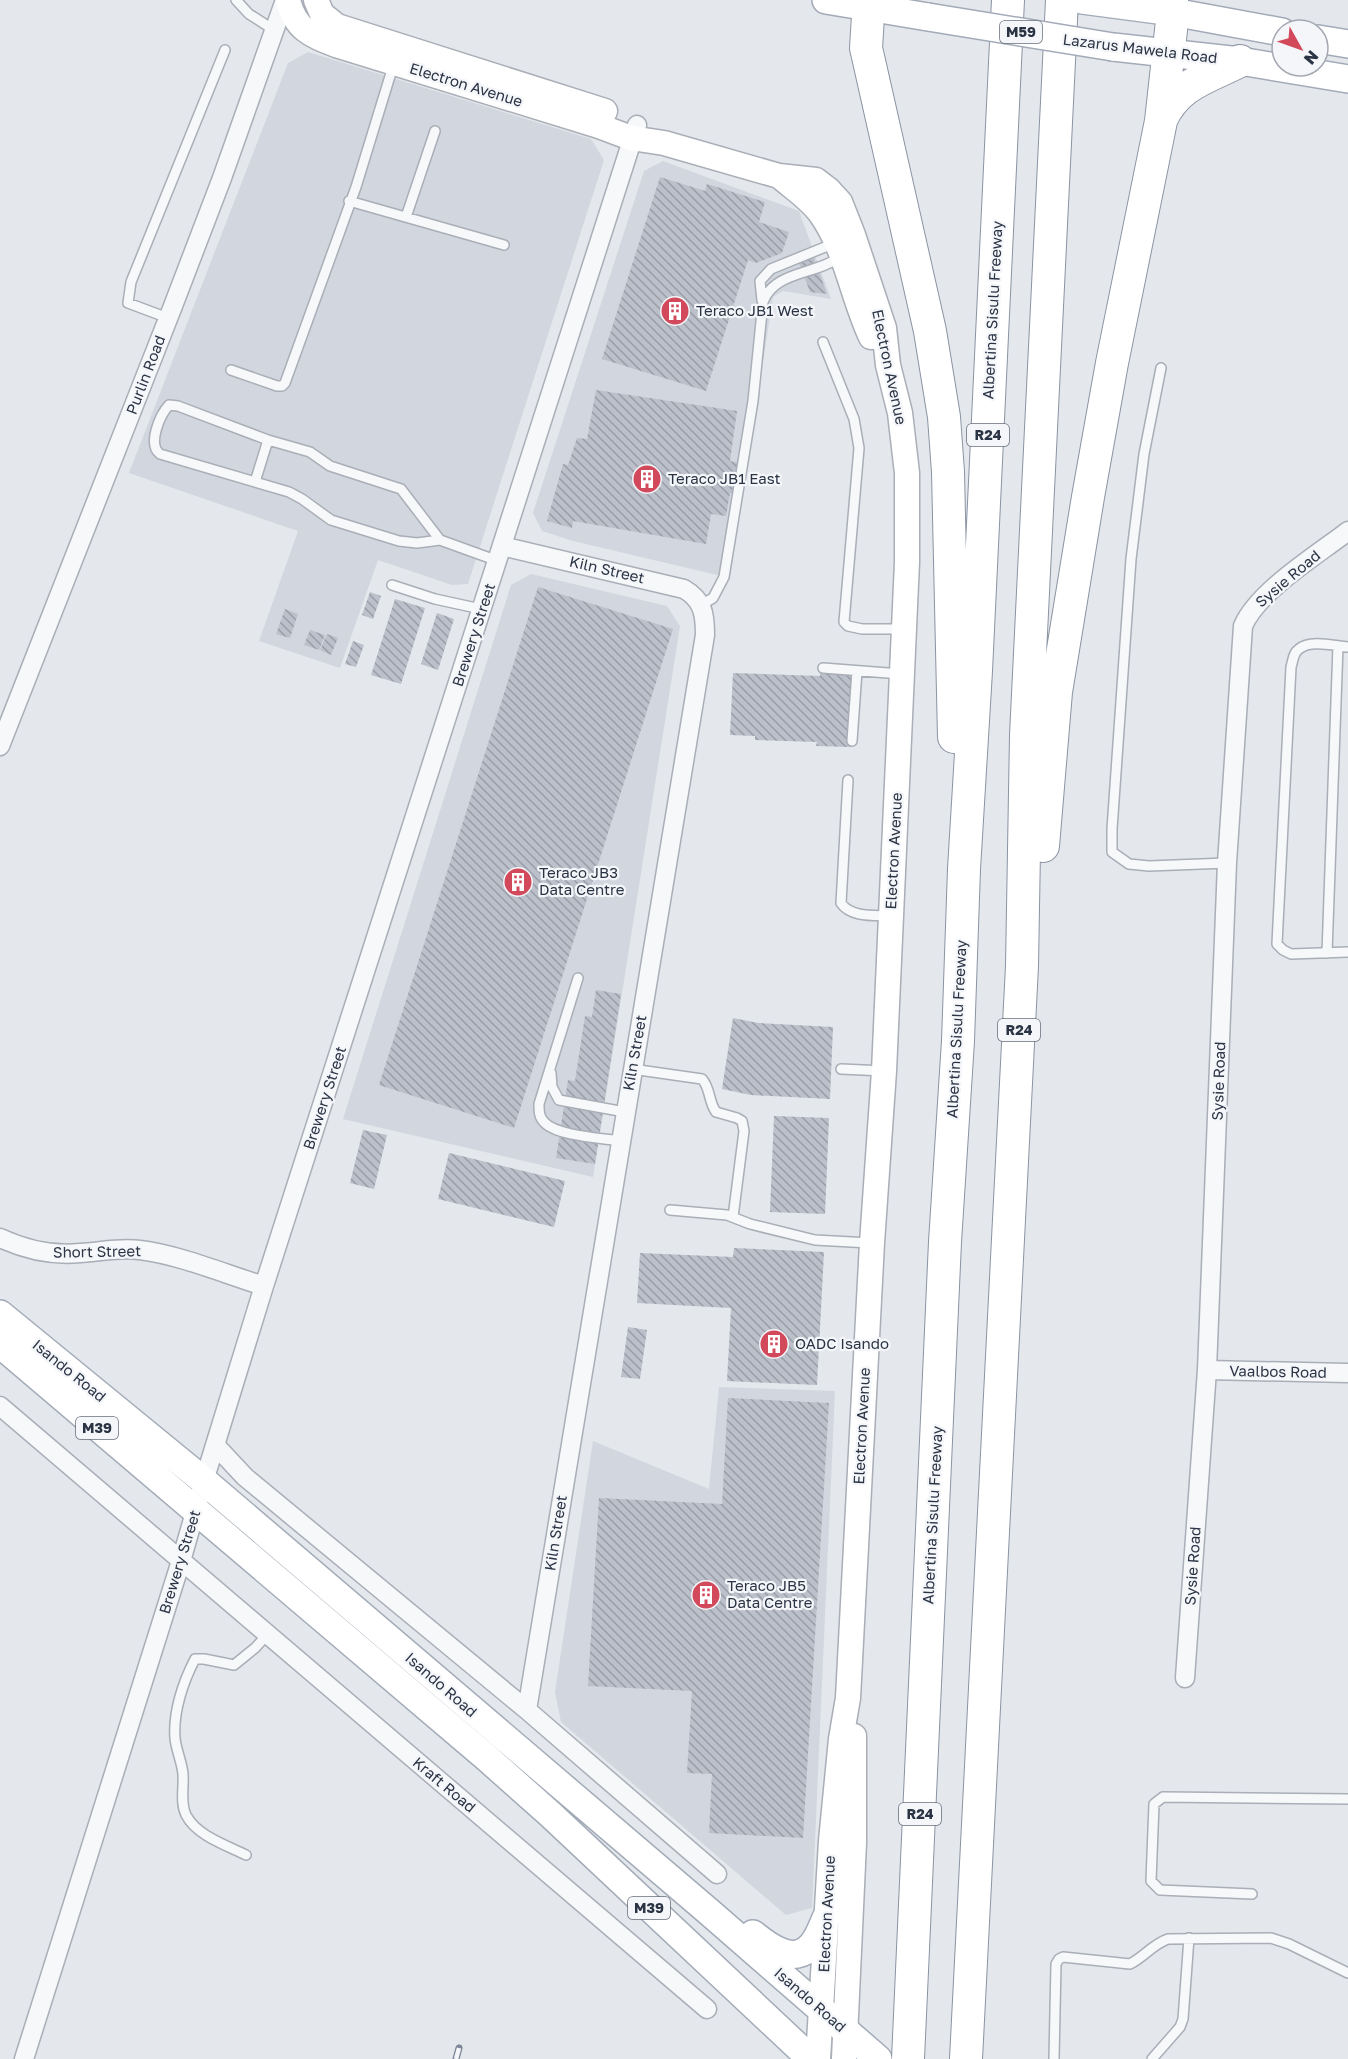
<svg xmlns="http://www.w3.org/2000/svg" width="1348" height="2059" font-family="'Golos Text',sans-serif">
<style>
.built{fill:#d2d6de}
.building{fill:url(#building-back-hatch)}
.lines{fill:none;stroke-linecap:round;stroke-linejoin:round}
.lane-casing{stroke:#a9aeb7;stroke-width:12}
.street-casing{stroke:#a9aeb7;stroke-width:21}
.secondary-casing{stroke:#a9aeb7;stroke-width:27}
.primary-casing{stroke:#a3abb8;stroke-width:30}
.highway-casing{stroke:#8b94a3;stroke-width:34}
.lane{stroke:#f7f8fa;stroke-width:9}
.street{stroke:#f7f8fa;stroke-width:18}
.secondary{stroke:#fff;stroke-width:24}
.primary{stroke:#fff;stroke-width:27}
.highway{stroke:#fff;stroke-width:32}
.rail-casing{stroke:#7d8696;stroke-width:7}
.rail{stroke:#f4f6f9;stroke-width:4.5;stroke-dasharray:14;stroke-linecap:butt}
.primary-bridge-casing{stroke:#a3abb8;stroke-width:30;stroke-linecap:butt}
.primary-bridge{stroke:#fff;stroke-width:27}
.labels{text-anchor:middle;stroke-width:4.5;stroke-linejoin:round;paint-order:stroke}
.shield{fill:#f4f6f9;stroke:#676e7b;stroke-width:1.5}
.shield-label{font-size:14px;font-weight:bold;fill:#2b3445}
.street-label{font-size:15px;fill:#2b3445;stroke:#f4f6f9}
.poi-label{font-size:15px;fill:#2b3445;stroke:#f4f6f9;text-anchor:start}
</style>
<defs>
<pattern id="building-back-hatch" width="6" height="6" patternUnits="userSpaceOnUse" patternTransform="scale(1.5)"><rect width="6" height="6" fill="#bbc0ca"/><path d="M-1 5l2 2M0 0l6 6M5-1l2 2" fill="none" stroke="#989da6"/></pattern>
</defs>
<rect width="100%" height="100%" fill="#e4e7ec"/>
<!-- built -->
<path class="built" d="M308,52L591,139L604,160L468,584L452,585L378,560L340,668L259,641L298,531L129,473L288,63Z
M663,161L799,211L831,299L783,291L773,297L730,578L573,541L542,531L533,513L644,171Z
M531,574L667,606L680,626L593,1177L343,1119L511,585Z
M719,1387L835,1391L812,1908L786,1915L561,1722L555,1692L593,1441L709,1489Z"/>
<!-- building -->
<path class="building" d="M660,177L705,191L707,184L765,202L759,222L789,232L782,253L756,263L748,260L706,391L602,359Z
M813,255L827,294L810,292L798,260Z
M596,390L737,411L730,461L739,463L734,494L730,493L726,516L711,514L706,544L573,521L572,528L547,521L563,464L568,465L577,438L587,439Z
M538,587L673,629L514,1128L379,1085Z
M370,592L381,596L373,619L362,615Z
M395,599L425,608L401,684L371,675Z
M285,609L298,614L290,638L276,634Z
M437,613L454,619L438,670L421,664Z
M310,630L325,635L319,650L304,645Z
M327,634L338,638L331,655L320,650Z
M353,641L364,645L356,667L345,664Z
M820,672L853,673L850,747L816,746L817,742L755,740V736L730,735L733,673L820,676Z
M596,990L621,994L595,1164L556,1158L568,1080L575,1081L585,1016L592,1017Z
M733,1018L758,1023L833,1027L830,1099L751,1095L722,1089Z
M774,1116L829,1118L825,1214L770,1212Z
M363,1130L387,1135L374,1189L350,1183Z
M449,1153L565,1181L554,1227L438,1199Z
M734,1248L824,1252L817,1385L727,1381L731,1308L637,1303L640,1253L733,1257Z
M628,1327L647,1330L640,1379L621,1377Z
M728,1398L829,1403L803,1838L709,1833L712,1774L687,1773L692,1691L588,1686L599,1498L722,1504Z"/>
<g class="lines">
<!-- lane casing -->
<g class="lane-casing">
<path id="lane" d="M236,0L249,14L274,30
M349,201L504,245
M406,217L435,131
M762,300L760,281L771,269L835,243
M168,318L128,303L131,282L225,50
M823,342L854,419L859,448L844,622L848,626L862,629H902
M1161,368L1144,454L1131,559L1112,829V852L1129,864L1149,866L1227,863
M231,370L277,386H282L285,383L356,187L394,63
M255,482L268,440
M440,540L417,543L399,541L331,520L302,499L289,492L160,454C147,444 160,415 169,405L178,406L268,440L310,452L330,466L401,489L440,540L498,561
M392,585L435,599L481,609
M701,605L713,598L724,577L753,401L763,302C774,270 819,275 842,255
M1348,647C1335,646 1310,639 1299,649C1293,653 1293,661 1291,667L1277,944L1283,950L1291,954L1348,952
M823,668L901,674
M852,741L857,671
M848,780L841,903C851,918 875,915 891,916
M1327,953L1338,646
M578,978L539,1104C539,1111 539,1117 544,1122C556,1136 602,1138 621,1141
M632,1069L702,1079C711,1089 708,1101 716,1112L737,1118L742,1121L744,1131L733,1217
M841,1069L884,1071
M551,1073L552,1087L559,1100L625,1112
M670,1210L727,1215L750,1224L815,1240L870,1243
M246,1855C226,1845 197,1836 186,1815C180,1803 184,1787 183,1774C182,1762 176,1750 175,1738C173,1712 183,1682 195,1659H204L234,1665L255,1648L267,1635
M1252,1894L1160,1890L1151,1881L1154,1804L1163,1797L1348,1799
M1054,2059L1056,1964L1059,1959L1063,1957L1130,1964C1144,1957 1153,1944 1168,1939L1271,1938L1289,1944L1348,1973
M1152,2059L1180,2027L1183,2019L1189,1938"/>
</g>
<!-- street casing -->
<g class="street-casing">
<path id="street" d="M502,546L684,589C703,600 705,614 705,635L527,1710
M0,746L173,306L222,178L285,0
M0,1238C26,1250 51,1256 80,1253C100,1252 120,1247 140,1250C180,1255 225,1274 264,1286
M1207,1370L1348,1373
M0,1406L707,2009
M216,1446L245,1477L527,1710L717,1874
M1185,1678L1207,1370L1227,863L1243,626C1258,591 1317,555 1348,531
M24,2059L181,1561L204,1481L264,1286L637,125"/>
</g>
<!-- secondary casing -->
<g class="secondary-casing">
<path id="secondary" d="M288,0C295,29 310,35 336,45L599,126L631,138L664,143L779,176L816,180L829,190L840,202L853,235L884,328L888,365L900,413L907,473V562L884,1071L872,1243L848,1698L841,1739L831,1841L818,2059
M316,0L322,14L337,26L605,111
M779,176C793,188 809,198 820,213C846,249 852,297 871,337
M844,2059L854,1843V1736"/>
</g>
<!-- primary casing -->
<g class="primary-casing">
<path id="primary" d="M826,0L928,17
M1082,0L1173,12L1282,32
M1318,39L1348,44
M1113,47L1240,61L1348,79
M0,1314L204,1481L708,1911L878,2059
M0,1344L487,1758L550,1814L811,2059
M753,1934C769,1947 794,1966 812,1945C819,1937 822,1927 826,1918"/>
</g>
<!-- highway casing -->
<g class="highway-casing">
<path id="highway" d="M869,0L866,48L869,61L930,331L944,417L948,472L954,737
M1161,120C1177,84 1207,78 1240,61
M1043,846L1056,692L1088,497L1112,363L1161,121L1173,12L1172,0
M908,2059L945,1242L958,1041L964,869L976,671L1008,0
M966,2059L1022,966L1026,735L1062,0"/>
</g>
<!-- lane -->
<use href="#lane" class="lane"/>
<!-- street -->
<use href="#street" class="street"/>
<!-- secondary -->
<use href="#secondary" class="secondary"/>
<!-- primary -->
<use href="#primary" class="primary"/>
<!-- highway -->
<use href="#highway" class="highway"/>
<!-- rail casing -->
<g class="rail-casing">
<path id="rail" d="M456,2059L459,2048"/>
</g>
<!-- rail -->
<use href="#rail" class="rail"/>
<!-- primary-bridge casing -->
<g class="primary-bridge-casing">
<path id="primary-bridge" d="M928,17L1113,47"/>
</g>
<!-- primary-bridge -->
<use href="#primary-bridge" class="primary-bridge"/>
</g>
<!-- icons -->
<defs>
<g id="building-disc" transform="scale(1.5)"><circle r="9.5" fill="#d1495b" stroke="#f4f6f9"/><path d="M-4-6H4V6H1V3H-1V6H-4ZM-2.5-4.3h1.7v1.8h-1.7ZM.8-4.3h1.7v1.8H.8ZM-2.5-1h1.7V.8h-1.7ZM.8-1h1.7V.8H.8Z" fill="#fff"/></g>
</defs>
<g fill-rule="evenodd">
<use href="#building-disc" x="675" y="311"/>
<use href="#building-disc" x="647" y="479"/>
<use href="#building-disc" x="518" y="882"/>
<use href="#building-disc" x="774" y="1344"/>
<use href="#building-disc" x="706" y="1595"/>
</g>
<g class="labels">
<!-- shield labels -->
<g class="shield">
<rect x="1000" y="21" width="42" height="22" rx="4.5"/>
<rect x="967" y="424" width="42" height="22" rx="4.5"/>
<rect x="998" y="1019" width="42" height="22" rx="4.5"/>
<rect x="76" y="1417" width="42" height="22" rx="4.5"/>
<rect x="899" y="1803" width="42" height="22" rx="4.5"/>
<rect x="628" y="1897" width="42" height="22" rx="4.5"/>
</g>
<g class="shield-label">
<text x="1021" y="37">M59</text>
<text x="988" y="440">R24</text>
<text x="1019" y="1035">R24</text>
<text x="97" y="1433">M39</text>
<text x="920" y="1819">R24</text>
<text x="649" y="1913">M39</text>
</g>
<!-- street labels -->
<g class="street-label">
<text transform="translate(1140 49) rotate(7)" y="5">Lazarus Mawela Road</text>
<text transform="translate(466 85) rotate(17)" y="5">Electron Avenue</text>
<text transform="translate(993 310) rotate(-87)" y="5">Albertina Sisulu Freeway</text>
<text transform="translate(889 367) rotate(78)" y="5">Electron Avenue</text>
<text transform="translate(146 375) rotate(-69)" y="5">Purlin Road</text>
<text transform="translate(607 570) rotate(13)" y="5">Kiln Street</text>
<text transform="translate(1288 579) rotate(-40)" y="5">Sysie Road</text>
<text transform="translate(474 635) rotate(-72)" y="5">Brewery Street</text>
<text transform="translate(894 851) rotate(-87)" y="5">Electron Avenue</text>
<text transform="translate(957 1029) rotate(-87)" y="5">Albertina Sisulu Freeway</text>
<text transform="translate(635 1053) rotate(-80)" y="5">Kiln Street</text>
<text transform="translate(1219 1081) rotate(-88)" y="5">Sysie Road</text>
<text transform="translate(325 1098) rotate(-72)" y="5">Brewery Street</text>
<text transform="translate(97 1252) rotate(-1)" y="5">Short Street</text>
<text transform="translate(69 1371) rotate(39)" y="5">Isando Road</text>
<text transform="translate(1278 1372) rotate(1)" y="5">Vaalbos Road</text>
<text transform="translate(862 1426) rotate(-87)" y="5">Electron Avenue</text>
<text transform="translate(933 1515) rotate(-87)" y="5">Albertina Sisulu Freeway</text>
<text transform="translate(556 1533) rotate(-81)" y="5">Kiln Street</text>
<text transform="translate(180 1562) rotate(-73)" y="5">Brewery Street</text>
<text transform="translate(1193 1566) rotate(-86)" y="5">Sysie Road</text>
<text transform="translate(441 1685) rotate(41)" y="5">Isando Road</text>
<text transform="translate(444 1785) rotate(40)" y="5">Kraft Road</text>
<text transform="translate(827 1914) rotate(-87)" y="5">Electron Avenue</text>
<text transform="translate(810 2000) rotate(41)" y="5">Isando Road</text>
</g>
<!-- poi labels -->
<g class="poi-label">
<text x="696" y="316">Teraco JB1 West</text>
<text x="668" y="484">Teraco JB1 East</text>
<text x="539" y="878">Teraco JB3<tspan x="539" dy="17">Data Centre</tspan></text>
<text x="795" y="1349">OADC Isando</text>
<text x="727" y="1591">Teraco JB5<tspan x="727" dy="17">Data Centre</tspan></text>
</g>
</g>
<!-- north arrow -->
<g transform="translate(1300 48) rotate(130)"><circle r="28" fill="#f4f6f9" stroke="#a4a8b1" stroke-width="1.5"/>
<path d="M0-4.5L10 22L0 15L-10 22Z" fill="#d1495b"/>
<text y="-9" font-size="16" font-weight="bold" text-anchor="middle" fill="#2b3445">N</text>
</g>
</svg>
